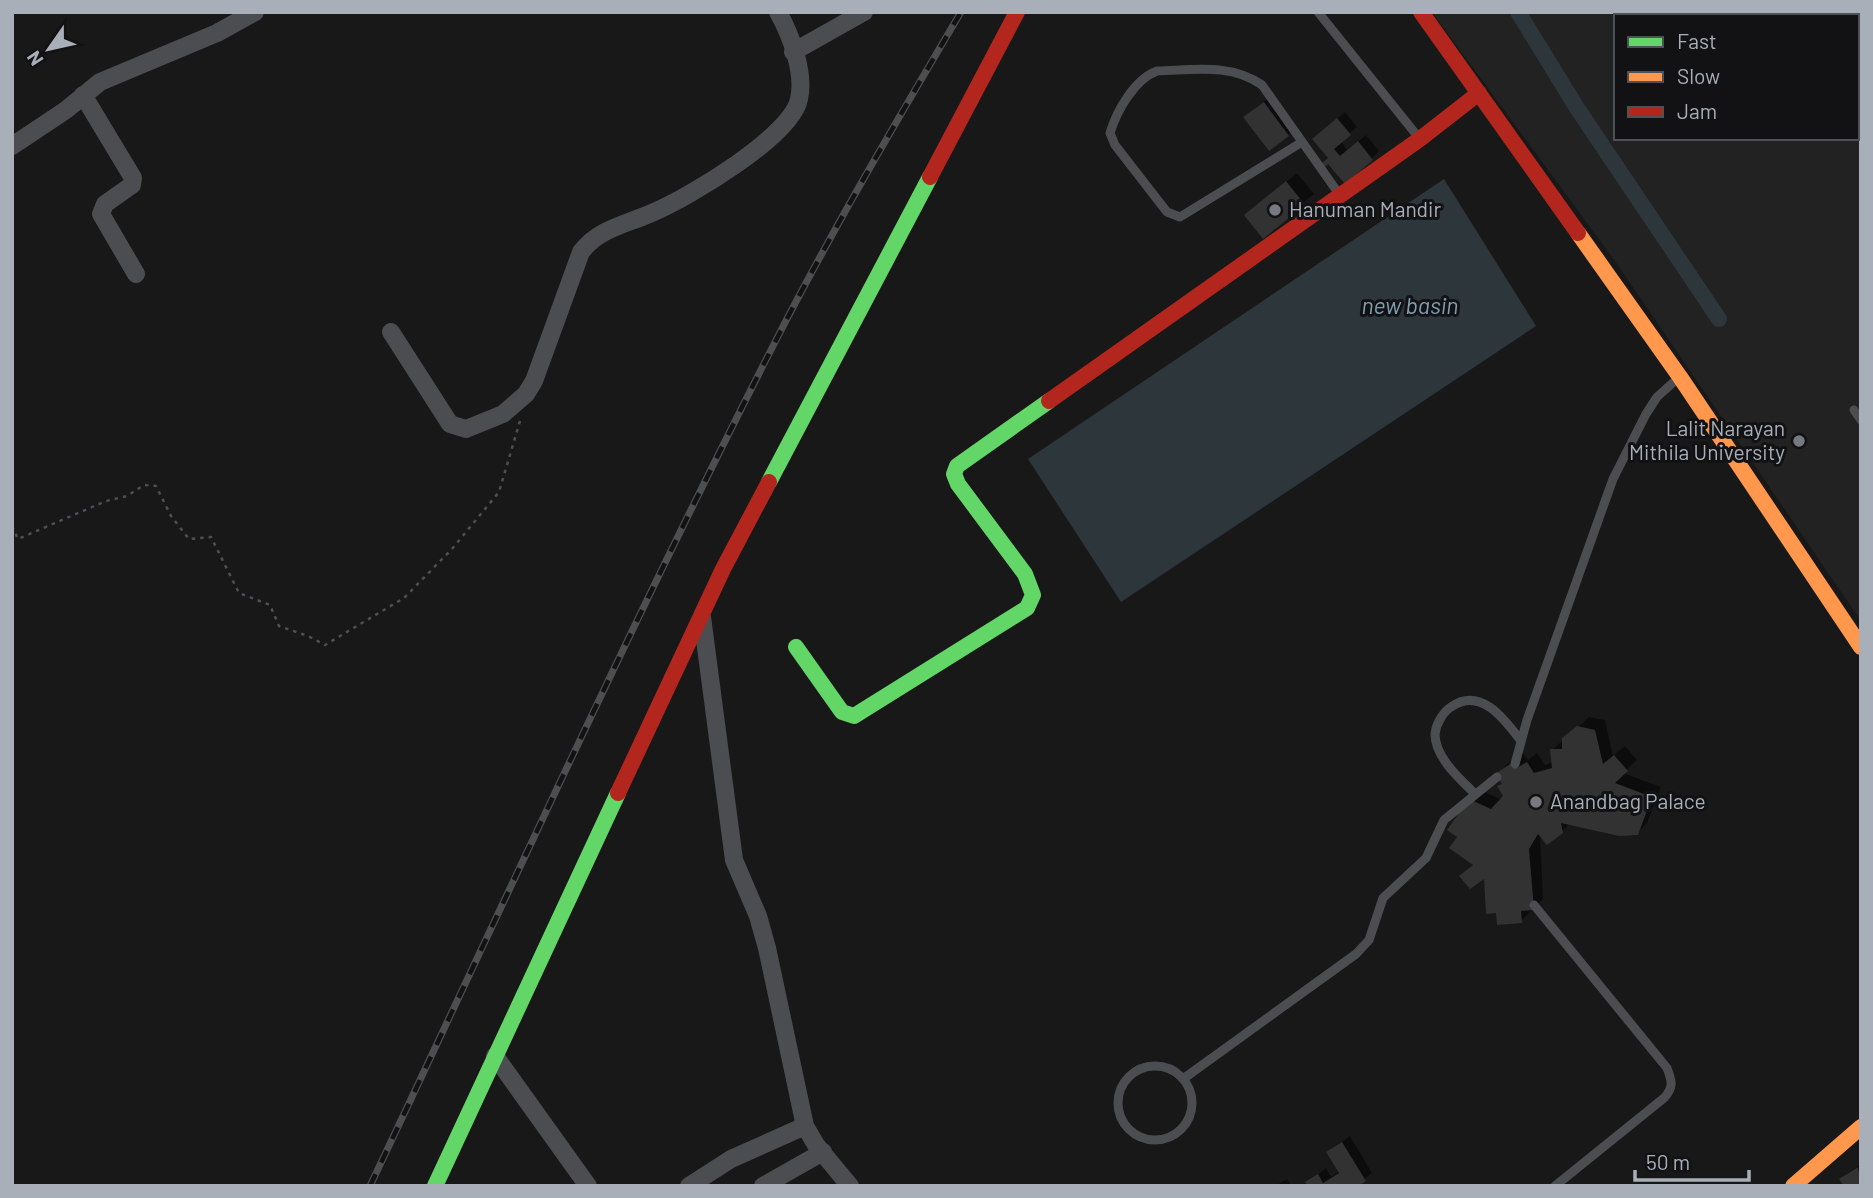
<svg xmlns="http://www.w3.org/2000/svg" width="1873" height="1198" font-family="Barlow,sans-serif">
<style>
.built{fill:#222223;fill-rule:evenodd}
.water{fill:#2d363b}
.shadow{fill:#0007}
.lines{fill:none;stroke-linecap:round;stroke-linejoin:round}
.canal{stroke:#2d363b;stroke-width:16}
.building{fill:#323233}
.path{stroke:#4e4f52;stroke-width:2.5;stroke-dasharray:3.5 5;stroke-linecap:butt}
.lane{stroke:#4c4d50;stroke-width:9}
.street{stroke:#4c4d50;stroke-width:18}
.fast{stroke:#63d668;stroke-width:16}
.slow{stroke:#ff974d;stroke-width:16}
.jam{stroke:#b3261e;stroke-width:16}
.rail-casing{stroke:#4c4e4f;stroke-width:7}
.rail{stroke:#121214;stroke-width:4.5;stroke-dasharray:13;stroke-linecap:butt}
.poi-dot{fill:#767a80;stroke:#121214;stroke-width:2.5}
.labels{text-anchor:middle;stroke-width:6;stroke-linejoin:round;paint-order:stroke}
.poi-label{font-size:21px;fill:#a9afb8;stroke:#121214;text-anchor:start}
.water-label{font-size:23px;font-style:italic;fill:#809fb3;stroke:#121214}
</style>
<rect width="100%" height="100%" fill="#181818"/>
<!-- built -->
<path class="built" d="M1432,12H1861V621L1615,261ZM1616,16H1857V138H1616Z"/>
<!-- water -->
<path class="water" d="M1444,179L1536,326L1121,602L1028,459Z"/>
<!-- shadow -->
<path class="shadow" d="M1271,96L1295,128L1288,135L1253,110Z
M1345,112L1357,127L1341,141L1347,150L1366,135L1379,151L1372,158H1330L1321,132Z
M1297,173L1314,194L1263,236L1256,206Z
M1589,717L1605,720L1613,756L1625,746L1637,760L1623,773L1661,787L1647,823L1637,833L1570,823L1561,832L1540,834L1543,899L1521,921L1498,912L1485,875L1461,876L1474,864L1459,836L1449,829L1480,790L1502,800L1505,796L1499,787L1503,783L1497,774L1507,764L1523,753L1528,760L1537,753L1545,765L1553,762L1552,750Z
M1350,1136L1372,1173L1355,1186L1308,1182L1326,1168L1331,1177L1340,1171L1328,1152Z
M1861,1164V1186L1842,1179L1849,1172Z
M1287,1179L1291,1186H1275Z"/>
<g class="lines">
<!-- canal -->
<path class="canal" d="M1518,12L1577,108L1719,319"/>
</g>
<!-- building -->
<path class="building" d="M1264,102L1289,136L1269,151L1243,117Z
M1337,118L1351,135L1334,149L1340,156L1358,141L1373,160L1345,184L1328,164L1325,167L1322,163L1328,158L1312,139Z
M1286,181L1305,205L1263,239L1244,215Z
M1577,726L1595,730L1603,764L1614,755L1628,771L1615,783L1652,797L1638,835L1619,836L1561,823L1563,833L1547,845L1538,834L1529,849L1534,910L1521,911L1522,923L1497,925L1496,913L1486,914L1484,879L1470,889L1459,876L1473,865L1449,848L1457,837L1447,830L1469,799L1491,809L1503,796L1497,786L1502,784L1495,774L1513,762L1517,768L1527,762L1534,773L1552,768L1550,749H1562V738Z
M1342,1142L1366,1181L1358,1186H1308L1305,1182L1318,1174L1323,1183L1339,1173L1326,1152Z
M1858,1167L1861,1186H1844L1839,1179Z"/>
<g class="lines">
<!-- path -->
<path class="path" d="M12,526L18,539L106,501L127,496L144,485L156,486L171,516L189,539L211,537L239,593L270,605L279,626L308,636L325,645L404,598L452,549L499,492L520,421"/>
<!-- lane -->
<path class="lane" d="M1318,12L1419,138
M1302,142L1180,217L1167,212L1115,145L1110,133C1117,110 1135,79 1157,71C1194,70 1231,63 1262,85L1339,194
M1854,410L1861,420
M1515,764L1527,720L1613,479L1646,414L1657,397L1676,380
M1474,793C1459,778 1435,757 1435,734C1436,724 1443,712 1451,707C1481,686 1505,720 1521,741
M1534,905L1667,1068C1672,1081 1674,1087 1664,1098L1555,1186
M1118 1103a37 37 0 1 1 74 0a37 37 0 1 1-74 0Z
M1183,1079L1356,954L1369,940L1383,898L1426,858L1444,820L1497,777"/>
<!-- street -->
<path class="street" d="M793,52L864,12
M83,95L133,178L132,185L105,204L101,214L136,274
M12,146L66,110L100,82L217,33L255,12
M391,332L450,424L466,429L503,414L526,394L534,381L581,252C599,228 628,224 654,212C689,197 792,136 799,99C805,73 791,35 778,12
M702,617L734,860L758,916L767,948L805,1126L816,1145L850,1186
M495,1056L588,1186
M689,1186L731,1159L805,1126
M763,1186L823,1152"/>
<!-- fast -->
<path class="fast" d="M769,482L930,177
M796,647L842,712L854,716L1027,608L1033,595L1025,574L958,484L954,474L957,466L1049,401
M435,1186L618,793"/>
<!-- slow -->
<path class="slow" d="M1578,233L1680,377L1861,647
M1793,1186L1861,1127"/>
<!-- jam -->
<path class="jam" d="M1421,12L1578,233
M930,177L1017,12
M1049,401L1420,139L1479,93
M618,793L723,569L769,482"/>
<!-- rail casing -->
<g class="rail-casing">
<path id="rail" d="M370,1186C503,905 632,622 773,346C831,232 896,122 961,12"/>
</g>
<!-- rail -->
<use href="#rail" class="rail"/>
</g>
<!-- markers -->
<g class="poi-dot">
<circle cx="1275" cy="210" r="7"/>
<circle cx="1799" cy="441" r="7"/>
<circle cx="1536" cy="802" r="7"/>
</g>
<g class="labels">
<!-- poi labels -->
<g class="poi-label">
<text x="1289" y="217">Hanuman Mandir</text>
<text x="1785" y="436" text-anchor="end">Lalit Narayan<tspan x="1785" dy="24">Mithila University</tspan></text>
<text x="1550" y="809">Anandbag Palace</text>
</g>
<!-- water labels -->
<g class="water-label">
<text x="1410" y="314">new basin</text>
</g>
</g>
<!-- border -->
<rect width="1873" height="1198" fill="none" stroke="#a9afb8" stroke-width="28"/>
<!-- legend -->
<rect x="1614" y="14" width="245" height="126" fill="#121214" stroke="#4e5156" stroke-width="2"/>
<rect x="1628" y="37" width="35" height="10" fill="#63d668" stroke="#4e5156" stroke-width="2"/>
<text x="1677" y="49" font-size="21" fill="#a9afb8">Fast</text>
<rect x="1628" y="72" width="35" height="10" fill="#ff974d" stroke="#4e5156" stroke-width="2"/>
<text x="1677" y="84" font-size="21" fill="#a9afb8">Slow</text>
<rect x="1628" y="107" width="35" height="10" fill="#b3261e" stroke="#4e5156" stroke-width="2"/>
<text x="1677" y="119" font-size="21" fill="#a9afb8">Jam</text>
<!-- north arrow -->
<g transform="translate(49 49) rotate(236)" stroke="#121214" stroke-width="5" paint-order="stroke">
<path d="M0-5L12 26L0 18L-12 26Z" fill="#a9afb8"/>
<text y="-10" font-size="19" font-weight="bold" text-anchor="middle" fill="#a9afb8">N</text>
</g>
<!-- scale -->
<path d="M1635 1170v10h114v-10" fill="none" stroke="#a9afb8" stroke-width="3.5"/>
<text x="1646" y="1170" font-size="21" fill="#a9afb8" stroke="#121214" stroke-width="5" paint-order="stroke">50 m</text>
</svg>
